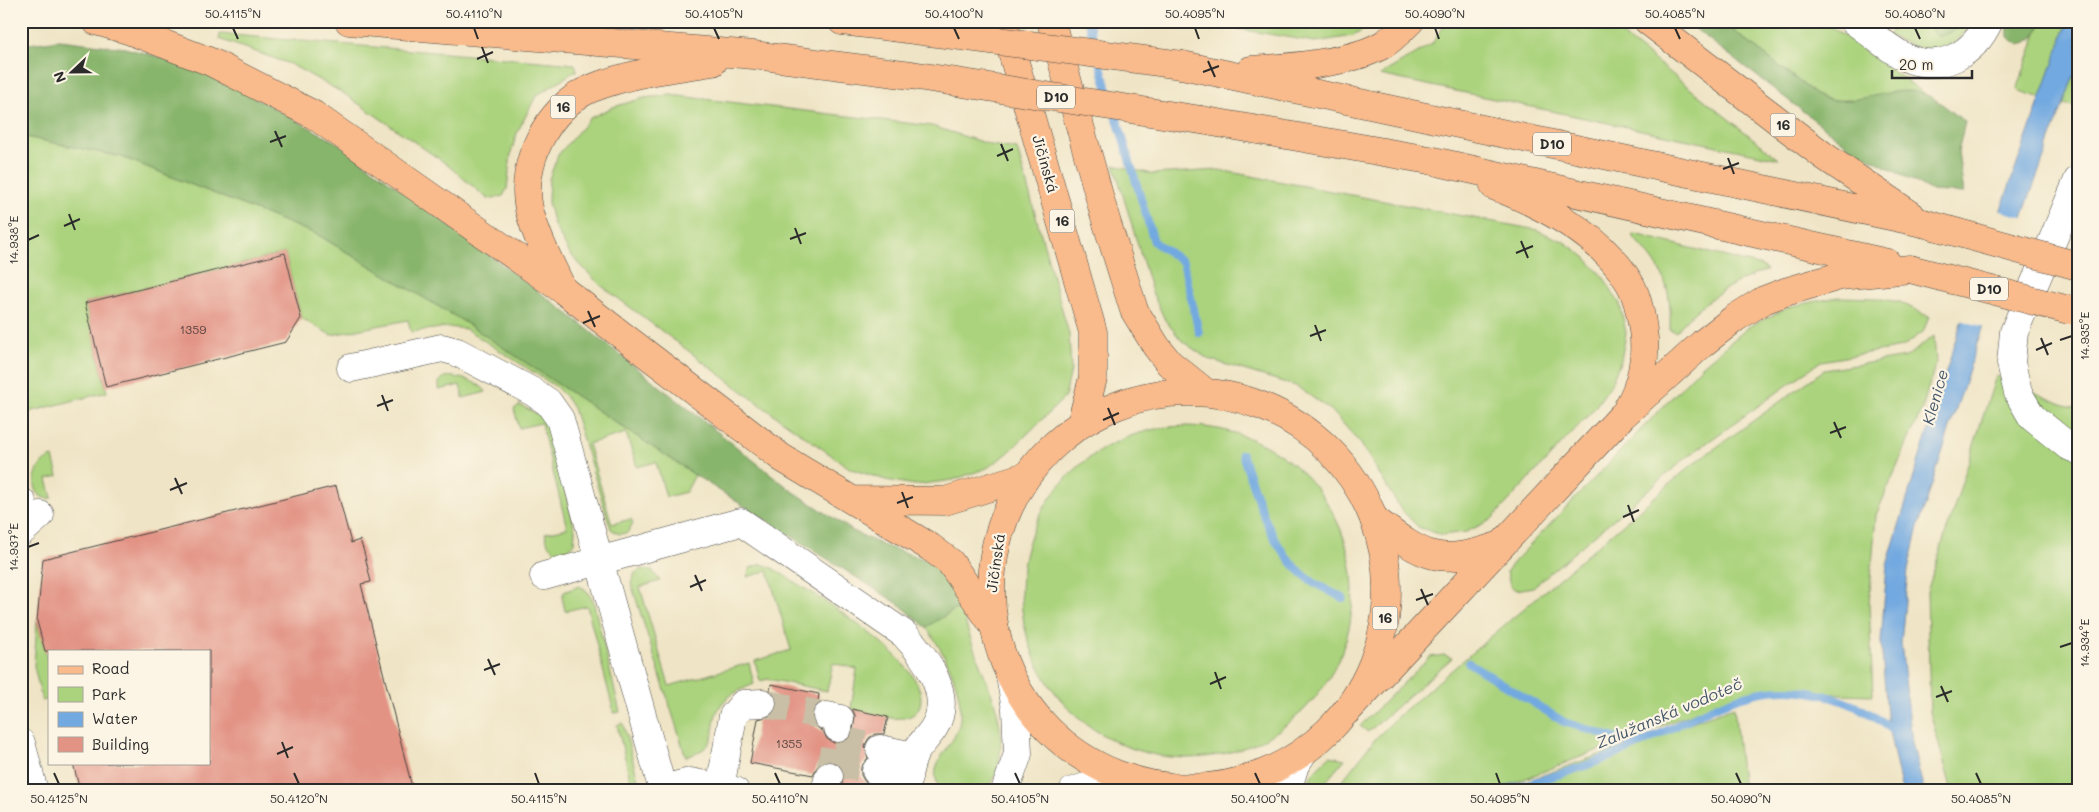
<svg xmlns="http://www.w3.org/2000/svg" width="2099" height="812" font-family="Mali,sans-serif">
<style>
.green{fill:#abd37d;stroke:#6b7f54}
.forest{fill:#88b56c;stroke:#5a704c}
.water{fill:#72a9e0;stroke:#4e6a86}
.pier{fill:#efe4c5}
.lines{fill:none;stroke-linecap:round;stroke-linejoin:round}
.stream{stroke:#72a9e0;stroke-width:8}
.building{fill:#e29384}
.minor-tunnel{stroke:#c8bfa6;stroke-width:28;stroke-dasharray:28 14;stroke-linecap:butt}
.minor-casing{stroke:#484742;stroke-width:29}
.major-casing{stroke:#484742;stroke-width:29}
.highway-casing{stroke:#484742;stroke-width:29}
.minor{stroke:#fff;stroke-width:28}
.major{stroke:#fabb8c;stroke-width:28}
.highway{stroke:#fabb8c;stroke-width:28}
.highway-bridge-casing{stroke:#484742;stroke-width:29;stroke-linecap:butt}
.highway-bridge{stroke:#fabb8c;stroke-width:28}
.ticks{fill:none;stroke:#2b2b2b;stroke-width:2}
.labels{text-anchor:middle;stroke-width:4.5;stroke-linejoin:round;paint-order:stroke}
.number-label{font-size:12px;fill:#594541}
.shield{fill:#fcf5e5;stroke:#6a6863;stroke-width:1}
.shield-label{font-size:14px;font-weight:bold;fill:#2b2b2b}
.street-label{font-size:15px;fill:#2b2b2b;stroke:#fcf5e5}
.water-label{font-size:16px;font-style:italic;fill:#44576a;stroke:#fcf5e5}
.neatline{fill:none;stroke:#2b2b2b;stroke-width:2}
.ticks-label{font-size:12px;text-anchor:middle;fill:#2b2b2b}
</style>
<rect width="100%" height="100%" fill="#fcf5e5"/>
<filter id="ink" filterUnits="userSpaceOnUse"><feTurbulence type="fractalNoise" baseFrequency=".02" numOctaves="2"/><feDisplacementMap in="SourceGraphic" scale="10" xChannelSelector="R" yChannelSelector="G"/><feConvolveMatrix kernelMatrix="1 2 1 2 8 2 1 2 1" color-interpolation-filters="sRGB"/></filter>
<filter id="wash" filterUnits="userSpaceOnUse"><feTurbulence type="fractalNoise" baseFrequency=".0096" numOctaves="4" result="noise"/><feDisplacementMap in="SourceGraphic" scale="20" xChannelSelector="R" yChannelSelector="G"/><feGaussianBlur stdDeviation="1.12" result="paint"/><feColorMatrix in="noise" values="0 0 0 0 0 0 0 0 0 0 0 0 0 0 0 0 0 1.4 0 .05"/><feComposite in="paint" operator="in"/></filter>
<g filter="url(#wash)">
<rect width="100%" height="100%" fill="#efe4c5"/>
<!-- green -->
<path class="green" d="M1193,21H1381L1353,36L1315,42Z
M1447,21H1605L1779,159L1380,75L1432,44Z
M1721,21H1823L1925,94C1889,85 1853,110 1818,96Z
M1899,21H1973C1947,62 1925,52 1888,35Z
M2041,21H2068L2041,98L2017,90Z
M220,34L575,64L577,70L536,96L517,133L511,153L507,189L503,196L488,199L445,163L343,93L290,64L219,39Z
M2078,64V107L2063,104Z
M670,95L932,126L991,145L1017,149L1069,334L1071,370L1065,397L1008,453L987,468L953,480L915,485L886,480L851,469L766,409L599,284L570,254L554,225L548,202L549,179L558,155L590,118L613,107L644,98Z
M21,136L122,157L318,235L463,321L695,475L686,492L666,497L656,462L637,467L626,433L588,444L612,524L631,519L633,523L627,533L619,534L611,529L573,408L565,396L555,386L466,329L448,327L411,332L408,320L331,335L301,318L285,253L85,303L107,392L21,414Z
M1114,165L1152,174L1219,170L1537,230L1563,241L1585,257L1604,278L1620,304L1626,333L1621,360L1610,386L1593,410L1491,520L1466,532L1442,535L1418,527L1400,508L1361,444L1332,411L1296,386L1208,359L1182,341L1165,320L1152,292Z
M1635,234L1762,266L1767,270C1730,283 1700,302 1676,332L1670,330C1672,285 1663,268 1632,236Z
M1838,297L1875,298L1900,302L1929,317L1923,332L1902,347L1821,361L1687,457L1533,587L1516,590L1510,586L1507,571L1514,562L1703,365L1750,326L1792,306Z
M1934,336L1936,362L1922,409L1876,515L1869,604L1873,695L1769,692L1735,697L1493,791H1334L1375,739L1398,716L1693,464L1824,370L1906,357Z
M1996,376L2064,405L2078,408V791H1952L1930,712L1927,592Z
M444,377C455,375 481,382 486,392L463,398L460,385L439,390V382Z
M520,405L543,417L548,423L575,530L574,543L569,549L554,550L548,544L545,533L567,528L541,423L519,428L514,409Z
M1021 592a166 166 0 1 1 332 0a166 166 0 1 1-332 0Z
M53,457L58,476L47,479L52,498C28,503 30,462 53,457Z
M762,564L774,569C806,590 933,662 920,705C913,730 868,713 851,709L857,669L833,663L827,691L768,679L760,681L755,661L791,650L768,571L747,577L750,568Z
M642,569L652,570L660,581L640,587L669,686L749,663L754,684C743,689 728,694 721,705C705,727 727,744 686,757L631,583L635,573Z
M579,586L585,589L593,600L620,712L614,713L587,606L565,611L562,597L564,592Z
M961,606C965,622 970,638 976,654C989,688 1005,718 1000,756C998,770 995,781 985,791H941C922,762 958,747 960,719C963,687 944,652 926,627Z
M37,621L49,666V699L42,701L34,666Z
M1444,655L1452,658L1368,732L1360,726L1430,657Z
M1734,707L1743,791H1498Z
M623,723L641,791H633L617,725Z
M1330,756L1345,759L1318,791H1303L1315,770Z"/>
<!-- forest -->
<path class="forest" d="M1685,21H1721L1818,96C1855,111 1891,82 1924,94C1938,99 1953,113 1965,122L1958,152L1964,193L1932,191L1851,148Z
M1934,21H1968L1965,26L1939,37L1931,31Z
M2008,21H2042C2037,35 2033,42 2018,44L2008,37Z
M60,40L125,48L174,61L228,83L339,144L562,309L791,490L853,531L882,545L924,559L939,569L957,592L961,606L926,627L900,605L695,475L463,321L318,235L122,157L21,136V45Z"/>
<!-- water -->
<path class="water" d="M2068,21H2078V64L1985,319L1917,531L1908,570L1901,643L1912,743L1924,791H1902L1888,727L1881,641L1887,565L1963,316Z"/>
<!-- pier -->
<path class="pier" d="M1998,210L2025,218L1985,327L1959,320Z"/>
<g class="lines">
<!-- stream -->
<path class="stream" d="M1088,21L1096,48
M1099,59L1111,101
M1115,112L1154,242L1183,262L1199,333
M1242,454C1258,499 1269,549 1309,579C1319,587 1332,592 1343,598
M1469,663L1564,722L1637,745
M1503,791C1549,778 1597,764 1640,744C1720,705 1771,665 1861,709C1874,715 1885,725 1896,732"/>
</g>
<g id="blocks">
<!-- building -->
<path class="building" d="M285,253L301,318L286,342L106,387L85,303Z
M336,486L351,543L360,540L364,552L371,582L361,584L413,791H80L73,763H209V651H45L37,621L43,559Z
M771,684L819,694L818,701L821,702L812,712V720L816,727L823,731L827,739L834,743H843L850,738L853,732L855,715L852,709L888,717L884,734H875L869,738L865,745L868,758L861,767V775L865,782L872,786L871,791H841L844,771L840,765L833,761H824L818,765L813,775L750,763L758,719L770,716L776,710L778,702L770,690Z"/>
</g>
</g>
<g filter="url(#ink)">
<use href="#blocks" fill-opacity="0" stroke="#484742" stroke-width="1"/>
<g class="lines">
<!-- minor-tunnel -->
<path class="minor-tunnel" d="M762,703L827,716
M836,739L880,749
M831,762L876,771
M829,776L838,728"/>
<!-- minor casing -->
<g class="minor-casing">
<path id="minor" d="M1854,21C1871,33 1887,48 1905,57C1940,74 1974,54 1989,21
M2078,180L2014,332L2011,363L2018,393L2032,417L2068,446L2078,450
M351,368L442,348L457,352L533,392L548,402L560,419L663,791
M21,508L22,502
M21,532L40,515
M544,576L741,522L904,634C925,656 953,694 935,726C929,737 917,746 913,757C909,768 907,780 905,791
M827,716L840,719L838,728
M21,743L34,791
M880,749L913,756
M876,771L908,778
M720,788L733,716L743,704L762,703
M1170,788L1177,791
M663,789L690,782L735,791
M825,791L829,776
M1005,791L1018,754L1016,709L1010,676
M1073,791L1086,787L1138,782
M1287,791L1295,765L1303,753"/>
</g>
<!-- major casing -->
<g class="major-casing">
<path id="major" d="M1003,21L1093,332V378L1081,424
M1051,21L1105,217L1134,310L1156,346L1169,363L1205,392
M991 590a198 198 0 1 1 396 0a198 198 0 1 1-396 0Z"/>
</g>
<!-- highway casing -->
<g class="highway-casing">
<path id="highway" d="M96,21L128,30L211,62L314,115L563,290L782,458L930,547L950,562L994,626
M349,21L754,55L911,75
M842,21L892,27
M1648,21L1824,156L1911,215
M1182,65L1923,223
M1251,70C1287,68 1357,63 1387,42C1395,36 1403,28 1410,21
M1201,120L1429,160L1887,263
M1494,186C1543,205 1601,235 1629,282C1637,295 1641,315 1643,330C1647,356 1642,384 1628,407
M561,286C549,261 536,236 529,209C519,164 548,107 590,89C629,73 672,68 713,62
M854,500L945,501L1026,476
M1374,519C1425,558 1438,567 1501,545
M1348,710L1622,416L1703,343L1735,318L1764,300L1785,292L1840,276L1910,269"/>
</g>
<!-- minor -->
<use href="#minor" class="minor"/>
<!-- major -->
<use href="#major" class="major"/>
<!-- highway -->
<use href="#highway" class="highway"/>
<!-- highway-bridge casing -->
<g class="highway-bridge-casing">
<path id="highway-bridge" d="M892,27L1182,65
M911,75L1201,120
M1923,223L2078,266
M1910,269L2069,310"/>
</g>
<!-- highway-bridge -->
<use href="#highway-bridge" class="highway-bridge"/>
</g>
</g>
<!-- ticks -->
<path class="ticks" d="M233,28L238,39M474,28L478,39M714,28L719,39M954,28L959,39M1195,28L1199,39M1435,28L1439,39M1675,28L1680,39M1915,28L1920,39M482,47L488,63M477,59L493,52M1208,61L1215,77M1203,72L1219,66M275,131L282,147M270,142L286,136M1001,144L1008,161M997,156L1013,149M1728,158L1734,174M1723,169L1739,163M69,214L75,230M64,226L80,219M795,228L801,244M790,239L806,233M28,240L39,235M1521,241L1528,258M1516,253L1533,246M588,311L595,327M583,323L600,316M1315,325L1321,341M1310,336L1326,330M2041,338L2048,355M2060,340L2072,336M2036,350L2052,343M382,395L388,411M377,406L393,400M1108,408L1115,425M1103,420L1119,413M1834,422L1841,438M1830,433L1846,427M175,478L182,494M170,490L187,483M902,492L908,508M897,503L913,497M1628,505L1634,522M1623,517L1639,510M28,547L39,543M695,575L702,591M690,587L706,580M1421,589L1428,605M1416,600L1433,594M2060,647L2072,643M488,659L495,675M484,670L500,664M1215,672L1221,689M1210,684L1226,677M1941,686L1948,702M1936,697L1952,691M282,742L288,758M277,754L293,747M54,773L59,784M294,773L299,784M535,773L539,784M775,773L780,784M1015,773L1020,784M1255,773L1260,784M1496,773L1500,784M1736,773L1741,784M1976,773L1981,784"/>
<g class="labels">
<!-- number labels -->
<g class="number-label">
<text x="193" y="334">1359</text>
<text x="789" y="748">1355</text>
</g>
<!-- shield labels -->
<g class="shield">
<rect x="1037" y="85.5" width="38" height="23" rx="4"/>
<rect x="550.5" y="95.5" width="25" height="23" rx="4"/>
<rect x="1770.5" y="113.5" width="25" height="23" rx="4"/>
<rect x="1533" y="132.5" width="38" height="23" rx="4"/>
<rect x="1049.5" y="209.5" width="25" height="23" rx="4"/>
<rect x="1970" y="277.5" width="38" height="23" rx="4"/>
<rect x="1372.5" y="606.5" width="25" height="23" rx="4"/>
</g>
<g class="shield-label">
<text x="1056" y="102">D10</text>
<text x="563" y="112">16</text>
<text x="1783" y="130">16</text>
<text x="1552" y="149">D10</text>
<text x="1062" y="226">16</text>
<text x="1989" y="294">D10</text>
<text x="1385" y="623">16</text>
</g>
<!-- street labels -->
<g class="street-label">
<text transform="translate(1045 164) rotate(74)" y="5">Jičínská</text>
<text transform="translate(996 563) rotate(-82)" y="5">Jičínská</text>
</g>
<!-- water labels -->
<g class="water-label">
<text transform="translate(1935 397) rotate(-74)" y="6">Klenice</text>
<text transform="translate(1669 713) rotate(-23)" y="6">Zalužanská vodoteč</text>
</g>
</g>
<!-- margin -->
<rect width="2099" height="812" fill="none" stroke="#fcf5e5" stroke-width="55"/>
<!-- legend -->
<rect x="48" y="650" width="162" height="115" fill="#fcf5e5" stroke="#a8a49b"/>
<rect x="58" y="666" width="25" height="8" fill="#fabb8c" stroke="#a8a49b"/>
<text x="92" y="674" font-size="15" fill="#2b2b2b">Road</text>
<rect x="58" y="687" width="25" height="15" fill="#abd37d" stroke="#a8a49b"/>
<text x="92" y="700" font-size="15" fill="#2b2b2b">Park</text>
<rect x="58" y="712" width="25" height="15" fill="#72a9e0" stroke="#a8a49b"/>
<text x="92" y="724" font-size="15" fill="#2b2b2b">Water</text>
<rect x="58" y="737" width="25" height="15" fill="#e29384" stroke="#a8a49b"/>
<text x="92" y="750" font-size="15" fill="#2b2b2b">Building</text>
<!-- north arrow -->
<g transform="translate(72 72) rotate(248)" stroke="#fcf5e5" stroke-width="4" paint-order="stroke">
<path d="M0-4L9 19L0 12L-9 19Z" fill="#2b2b2b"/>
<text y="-8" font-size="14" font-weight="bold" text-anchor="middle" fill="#2b2b2b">N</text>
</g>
<!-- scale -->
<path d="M1892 70v8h80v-8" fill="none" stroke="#2b2b2b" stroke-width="2.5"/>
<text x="1899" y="70" font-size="15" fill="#2b2b2b" stroke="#fcf5e5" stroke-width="4" paint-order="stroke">20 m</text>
<rect x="28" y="28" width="2044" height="756" class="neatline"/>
<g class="ticks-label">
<text x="233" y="18">50.4115°N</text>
<text x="474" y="18">50.4110°N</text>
<text x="714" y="18">50.4105°N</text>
<text x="954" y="18">50.4100°N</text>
<text x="1195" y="18">50.4095°N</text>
<text x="1435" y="18">50.4090°N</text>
<text x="1675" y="18">50.4085°N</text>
<text x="1915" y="18">50.4080°N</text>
<text transform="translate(14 240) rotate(-90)" y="4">14.938°E</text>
<text transform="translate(2085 336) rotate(-90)" y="4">14.935°E</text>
<text transform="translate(14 547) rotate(-90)" y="4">14.937°E</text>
<text transform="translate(2085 643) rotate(-90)" y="4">14.934°E</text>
<text x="59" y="803">50.4125°N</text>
<text x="299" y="803">50.4120°N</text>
<text x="539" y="803">50.4115°N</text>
<text x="780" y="803">50.4110°N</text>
<text x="1020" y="803">50.4105°N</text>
<text x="1260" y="803">50.4100°N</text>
<text x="1500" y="803">50.4095°N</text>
<text x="1741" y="803">50.4090°N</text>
<text x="1981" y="803">50.4085°N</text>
</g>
</svg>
